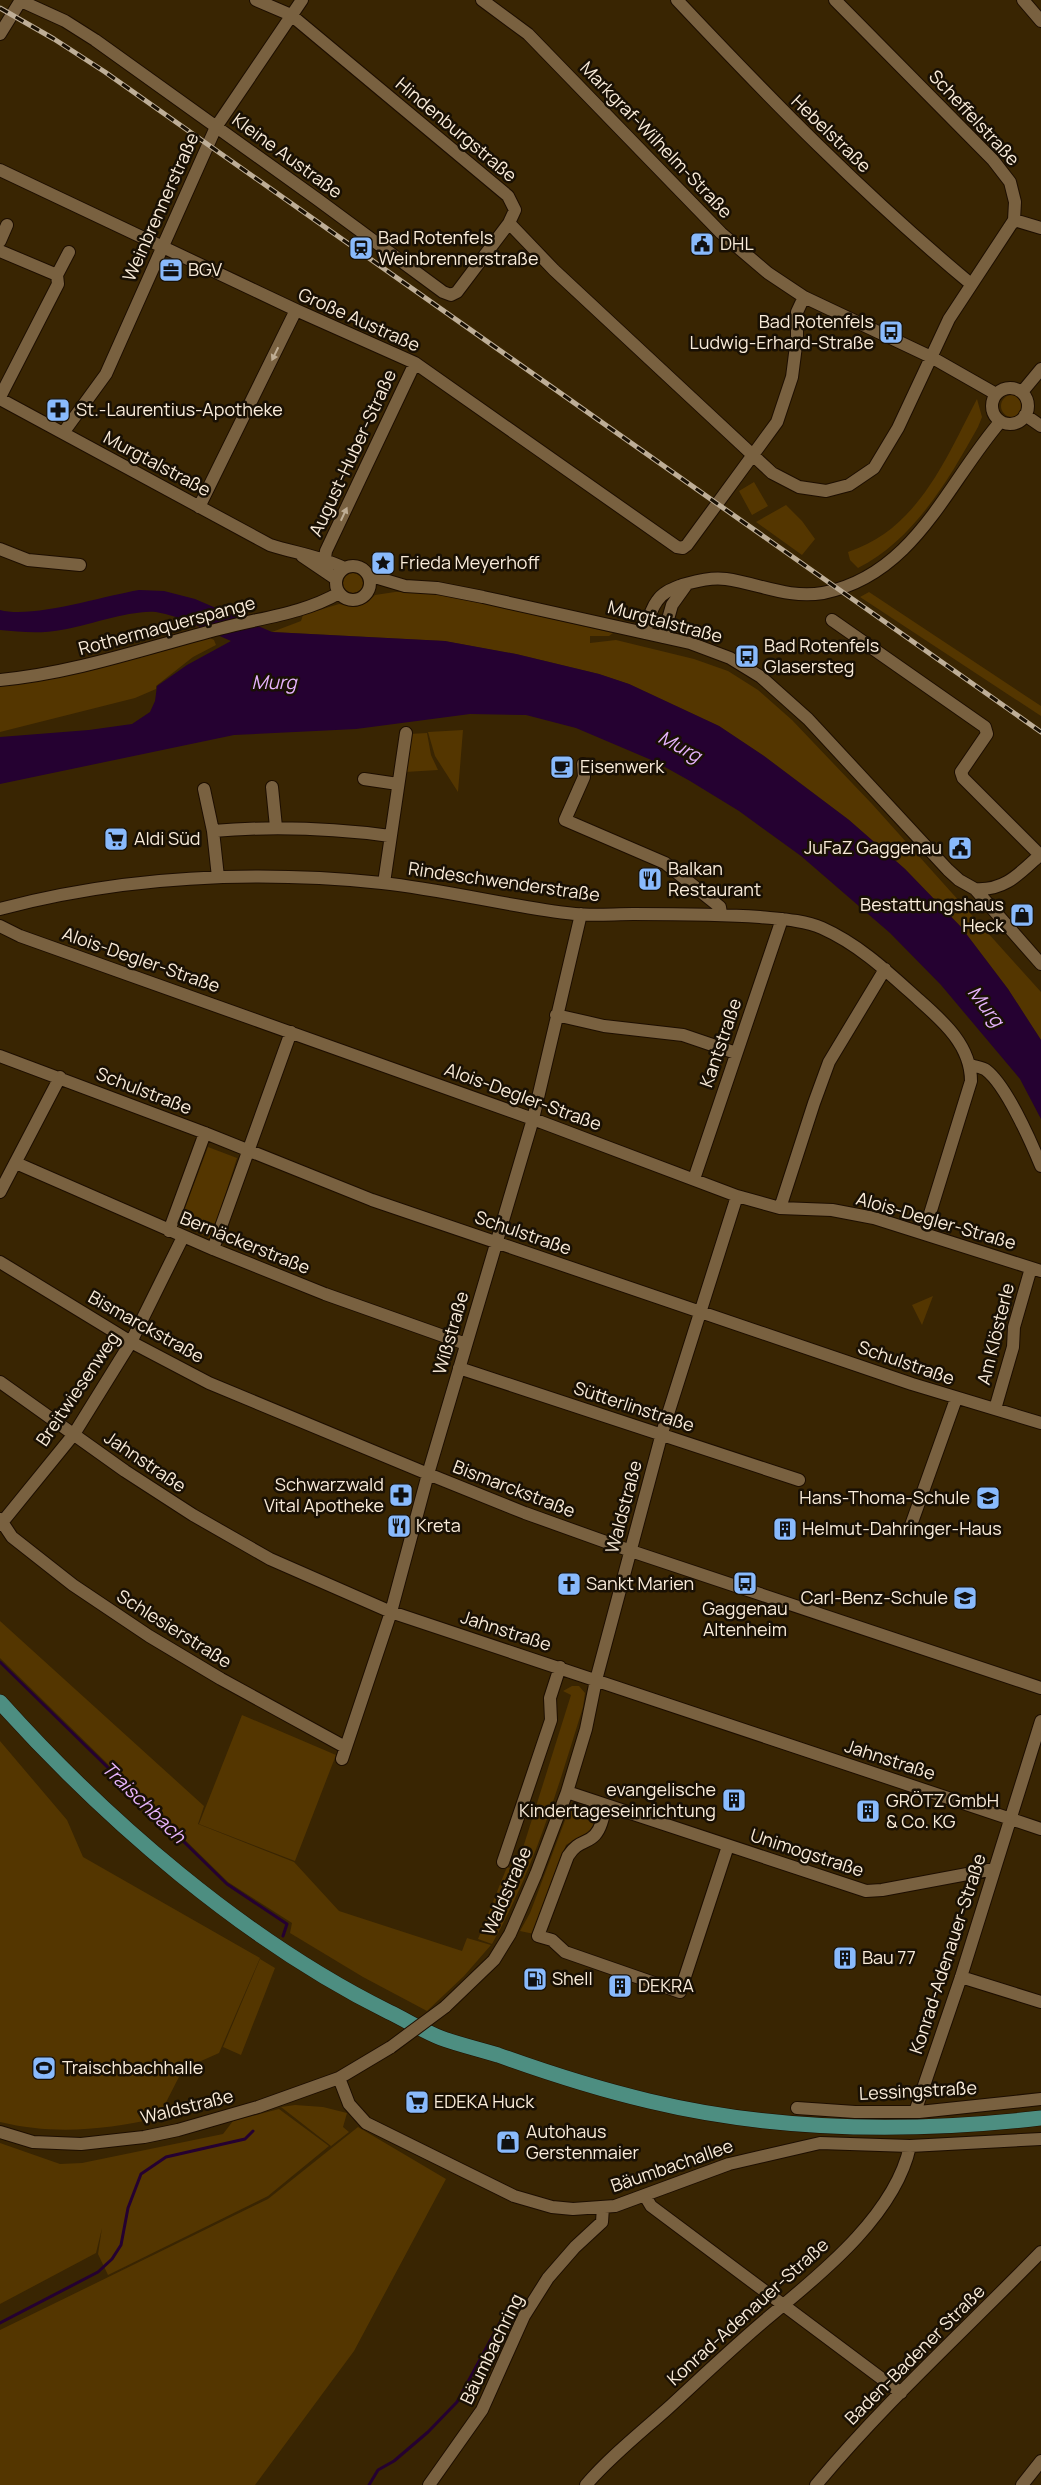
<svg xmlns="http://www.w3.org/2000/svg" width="1041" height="2485" font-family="Manrope,sans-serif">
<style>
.green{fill:#543600}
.water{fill:#250131}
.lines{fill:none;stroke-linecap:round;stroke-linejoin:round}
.stream{stroke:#250131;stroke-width:3}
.minor-casing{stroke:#1d0e00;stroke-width:14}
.major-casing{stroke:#1d0e00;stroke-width:16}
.minor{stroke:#796140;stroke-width:12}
.major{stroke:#4d8e81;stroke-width:15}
.rail-casing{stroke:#beae97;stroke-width:5}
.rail{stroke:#191004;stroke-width:3;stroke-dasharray:9;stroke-linecap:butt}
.minor-bridge-casing{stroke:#1d0e00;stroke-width:14;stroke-linecap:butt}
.minor-bridge{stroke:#796140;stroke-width:12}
.oneway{fill:#bfad94}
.labels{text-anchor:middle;stroke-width:5;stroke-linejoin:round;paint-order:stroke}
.street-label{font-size:18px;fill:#f9ebd9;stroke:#191004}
.poi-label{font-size:18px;fill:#f9ebd9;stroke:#191004;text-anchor:start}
.water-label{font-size:19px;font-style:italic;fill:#e6b3fc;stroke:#191004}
</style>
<rect width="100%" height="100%" fill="#392502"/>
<!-- green -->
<path class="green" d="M1001 406a11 11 0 1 1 22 0a11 11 0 1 1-22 0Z
M977,399L982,417L978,427C949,479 914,540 858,568L850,560L848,552C918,529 945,460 977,399Z
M754,482L768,506L752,515L739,491Z
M786,505L802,521L815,539L802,555L756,522Z
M343 583a10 10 0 1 1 20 0a10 10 0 1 1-20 0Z
M395,592H432L613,633L609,636H590V643L616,640L694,659L728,671L758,690L792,720L872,804L1041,992V1040L1008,989L961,927L905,869L849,820L764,756L719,726L629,684L599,674L516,654L444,641L272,632L301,621L303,615L339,604L356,607L368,602L375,595Z
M869,592L1041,706V716L860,597Z
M210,638L214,640L216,645L193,657L156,686V689L135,698L0,732V686C72,677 140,658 210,638Z
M463,730L458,792L435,756L428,732Z
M427,733L431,755L438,770L405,772L409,734Z
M208,1147L237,1158L211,1239L179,1224Z
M933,1296L922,1325L912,1305Z
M0,1621L204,1806L198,1824L294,1862L339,1911L462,1951L467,1938L491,1945L464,1976L427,2011L363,1977L290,1933L292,1923L228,1882L0,1658Z
M572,1686H579L585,1693L583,1707C558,1788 534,1870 492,1944L478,1939L507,1867L516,1870L571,1695L563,1691Z
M242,1715L336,1755L295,1861L199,1824Z
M0,1741L67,1820L83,1857L260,1958L219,2053L183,2069L158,2118C105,2130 53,2135 0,2122Z
M576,1806L596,1812C599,1830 579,1837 566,1845L534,1934L520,1931L530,1913L567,1815L569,1810Z
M260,1959L275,1968L241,2055L223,2047Z
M295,2105L323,2107L347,2113L343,2127L349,2132L331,2146L281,2107Z
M279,2109L329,2146L268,2196L108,2275L98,2254L102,2228L96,2253L0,2304V2143L60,2164L82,2163L223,2134L233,2121Z
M358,2127L446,2179L354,2351L255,2485H0V2330L268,2199Z"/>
<!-- water -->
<path class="water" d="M139,590L164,591L195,599L272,632L445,641L516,654L599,674L629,684L719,726L764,756L849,820L905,869L961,927L1008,989L1041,1040V1119L1020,1079L941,985L890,933L801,856L739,811L690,781L656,762L576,728L526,715L470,714L356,729L234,735L0,784V737L89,730L132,724L150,712L155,701L157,686L187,665L231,641C207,631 181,616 156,612C133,609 86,626 61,630C41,634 20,632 0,630V610C32,619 103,596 139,590Z"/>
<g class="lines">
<!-- stream -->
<path class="stream" d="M0,1662L227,1884L287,1924L283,1936
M0,2323L98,2272L112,2259L121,2245L128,2208L141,2174L166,2157L245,2139L253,2131
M369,2485L378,2470L394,2461L428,2432L457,2402L509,2306"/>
<!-- minor casing -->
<g class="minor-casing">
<path id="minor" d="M256,0L291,15L508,196L515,210L509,223L554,270L772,473L799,487L826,491L849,485L874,468L898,428L949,319L1014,220L1015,202L1010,182L993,160L835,0
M482,0L528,34L721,233L768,273L804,297L931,357L996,394
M677,0C772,101 864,195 971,284
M1023,0L1041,21
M21,1L65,21L95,40L317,199L443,292L451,295L457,292L509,223
M0,34L21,0
M0,170L296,310L415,363L677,547L683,548L687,545L777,422L792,377L797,338V312L804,297
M1014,220L1041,228
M0,241L7,225
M0,251L57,275L58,284L0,397
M57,275L69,252
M992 406a18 18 0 1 1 36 0a18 18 0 1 1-36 0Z
M1022,392L1041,369
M0,399L270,545C295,553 320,556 344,568
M1025,415L1041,426
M63,433L106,374L216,127L302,0
M199,507L296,310
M0,549L28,560L80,565
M302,556L336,579
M325,558L326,551L415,363
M336 583a17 17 0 1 1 34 0a17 17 0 1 1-34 0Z
M368,575L405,586L437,588L483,597L690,643L730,658L761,677L808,719L948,870L959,880L975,889L1041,964
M832,620L985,727L987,734L961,772L963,778L1040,855
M645,633C648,622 650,610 657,601C663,592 672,589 682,585C697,581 711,577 726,579C760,584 789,599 823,593C914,575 946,485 1000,422
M663,637L672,605L687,584
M0,680C75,673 146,648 219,629C259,618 303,614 339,593
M583,764L584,777L565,820L665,863L720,907L721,914
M364,779L398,784
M272,787L276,827
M204,789L213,831
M218,877L213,831C273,826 331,828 390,836
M384,883L406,733
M975,889C1005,891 1020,873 1041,854
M0,909C125,876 254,870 382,883C447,890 511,907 575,914C594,916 614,914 633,914C676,914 718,914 760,917C780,919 804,920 822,928C860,945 889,973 919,1000C944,1022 971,1046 971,1081L924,1233
M0,926L20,936L533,1119L737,1196L780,1208L832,1210L874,1218L1041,1271
M556,1015L604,1026L683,1035L736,1053
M0,1056L205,1133L372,1200L912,1384L1041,1423
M971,1065C976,1067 982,1067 986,1070C1006,1085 1031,1142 1041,1166
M16,1163L213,1249L325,1294L466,1344
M694,1179L782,919
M0,1192L60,1077
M780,1208L814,1103L829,1062L885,969
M169,1231L205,1133
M213,1249L291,1032
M0,1262L131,1342L209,1383L428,1474L525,1513L631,1551L1041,1688
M459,1368L799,1480
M0,1382L125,1471L193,1515L270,1559L391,1612L1041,1829
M995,1409L1013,1347L1014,1327L1031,1268
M0,1519L12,1537L73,1585L149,1636L221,1679L345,1747
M0,1525L74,1434L131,1342L183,1237
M911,1525L956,1399
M342,1759L391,1612L428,1474L533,1119L581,914
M567,1792L866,1891L882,1890L994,1869
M605,1805C604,1815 602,1827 595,1835C587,1844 578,1840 568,1856L538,1936L552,1940L565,1952L680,1992L728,1846
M503,1862L551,1720L550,1698L560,1667
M961,1977L1041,2002
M445,2007L494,1960L510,1934L536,1874L567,1792L586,1729L596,1680L662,1433L737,1196
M339,2078L349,2104L366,2123L514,2196L552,2207L573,2209L615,2206L729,2164L820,2143L910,2146L1041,2139
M797,2108L855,2112H919L1041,2099
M915,2112L961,1977L1041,1721
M0,2132L33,2142L81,2144L144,2137L178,2130L258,2107L339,2078L391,2047
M645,2196L651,2206L901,2393
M429,2485L482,2410L524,2316L548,2278L575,2247L602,2222L603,2207
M586,2485C609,2458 639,2434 666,2410C702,2377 738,2342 776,2311C826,2270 896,2212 910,2146
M816,2485C885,2402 966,2329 1041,2252
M1022,2485L1041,2461"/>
</g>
<!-- major casing -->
<g class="major-casing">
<path id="major" d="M0,1702C107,1821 244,1940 389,2012C406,2020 423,2031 441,2038C460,2045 479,2049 498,2055C548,2073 598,2089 649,2101C778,2132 910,2133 1041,2118"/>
</g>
<!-- minor -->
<use href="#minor" class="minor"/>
<!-- major -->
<use href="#major" class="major"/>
<!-- rail casing -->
<g class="rail-casing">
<path id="rail" d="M0,8L54,39L105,72L1041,732"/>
</g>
<!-- rail -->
<use href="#rail" class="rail"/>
<!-- minor-bridge casing -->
<g class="minor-bridge-casing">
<path id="minor-bridge" d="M391,2047L445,2007"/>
</g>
<!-- minor-bridge -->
<use href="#minor-bridge" class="minor-bridge"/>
</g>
<!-- one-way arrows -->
<defs><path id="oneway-solid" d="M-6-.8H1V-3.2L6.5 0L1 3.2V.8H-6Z" transform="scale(1.25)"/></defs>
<g class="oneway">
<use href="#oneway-solid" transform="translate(275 354) rotate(116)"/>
<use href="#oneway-solid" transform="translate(344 514) rotate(-65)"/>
</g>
<!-- icons -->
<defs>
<g id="civic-square" transform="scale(1.25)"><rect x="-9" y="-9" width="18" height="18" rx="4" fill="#89bafc" stroke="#191004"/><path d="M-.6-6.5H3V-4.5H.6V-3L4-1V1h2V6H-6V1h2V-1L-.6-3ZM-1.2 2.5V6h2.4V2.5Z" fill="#111"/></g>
<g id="station-square" transform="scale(1.25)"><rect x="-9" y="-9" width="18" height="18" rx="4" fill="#89bafc" stroke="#191004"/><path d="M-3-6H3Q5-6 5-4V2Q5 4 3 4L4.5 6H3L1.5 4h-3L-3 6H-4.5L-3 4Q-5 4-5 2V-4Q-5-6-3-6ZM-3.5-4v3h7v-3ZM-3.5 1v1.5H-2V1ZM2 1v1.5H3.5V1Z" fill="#111"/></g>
<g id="office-square" transform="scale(1.25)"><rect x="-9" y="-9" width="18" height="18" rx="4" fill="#89bafc" stroke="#191004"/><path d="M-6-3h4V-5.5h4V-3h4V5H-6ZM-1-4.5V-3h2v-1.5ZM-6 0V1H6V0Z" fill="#111"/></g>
<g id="bus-square" transform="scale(1.25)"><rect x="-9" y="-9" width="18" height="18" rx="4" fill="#89bafc" stroke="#191004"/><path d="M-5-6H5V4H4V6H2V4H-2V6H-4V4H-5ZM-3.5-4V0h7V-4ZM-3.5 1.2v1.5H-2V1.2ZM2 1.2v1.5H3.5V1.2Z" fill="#111"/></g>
<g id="pharmacy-square" transform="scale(1.25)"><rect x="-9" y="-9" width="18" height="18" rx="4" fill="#89bafc" stroke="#191004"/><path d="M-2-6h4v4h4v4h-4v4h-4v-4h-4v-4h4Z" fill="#111"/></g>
<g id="sight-square" transform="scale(1.25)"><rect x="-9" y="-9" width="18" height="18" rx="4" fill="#89bafc" stroke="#191004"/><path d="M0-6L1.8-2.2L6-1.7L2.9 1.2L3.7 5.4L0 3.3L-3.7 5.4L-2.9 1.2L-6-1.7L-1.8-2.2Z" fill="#111"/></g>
<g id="cafe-square" transform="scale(1.25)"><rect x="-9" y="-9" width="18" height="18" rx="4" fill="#89bafc" stroke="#191004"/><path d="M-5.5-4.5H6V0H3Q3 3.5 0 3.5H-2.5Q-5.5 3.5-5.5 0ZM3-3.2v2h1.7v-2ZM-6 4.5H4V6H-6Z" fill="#111"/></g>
<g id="supermarket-square" transform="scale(1.25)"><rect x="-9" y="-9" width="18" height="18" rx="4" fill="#89bafc" stroke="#191004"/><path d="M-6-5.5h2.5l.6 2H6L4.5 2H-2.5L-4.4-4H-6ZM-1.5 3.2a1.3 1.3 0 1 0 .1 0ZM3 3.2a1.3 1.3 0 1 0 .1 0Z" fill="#111"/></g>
<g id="restaurant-square" transform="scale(1.25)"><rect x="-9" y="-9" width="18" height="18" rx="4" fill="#89bafc" stroke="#191004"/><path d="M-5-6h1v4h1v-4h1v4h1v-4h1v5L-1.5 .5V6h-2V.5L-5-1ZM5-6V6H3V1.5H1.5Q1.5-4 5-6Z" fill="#111"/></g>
<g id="shop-square" transform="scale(1.25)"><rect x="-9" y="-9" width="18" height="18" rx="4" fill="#89bafc" stroke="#191004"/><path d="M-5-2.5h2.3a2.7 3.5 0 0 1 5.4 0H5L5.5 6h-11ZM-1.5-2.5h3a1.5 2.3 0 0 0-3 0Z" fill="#111"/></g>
<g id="school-square" transform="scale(1.25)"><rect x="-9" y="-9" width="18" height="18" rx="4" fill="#89bafc" stroke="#191004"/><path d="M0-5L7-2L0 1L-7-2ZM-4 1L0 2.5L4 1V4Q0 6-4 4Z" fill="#111"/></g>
<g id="building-square" transform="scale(1.25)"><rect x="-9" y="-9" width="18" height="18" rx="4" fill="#89bafc" stroke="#191004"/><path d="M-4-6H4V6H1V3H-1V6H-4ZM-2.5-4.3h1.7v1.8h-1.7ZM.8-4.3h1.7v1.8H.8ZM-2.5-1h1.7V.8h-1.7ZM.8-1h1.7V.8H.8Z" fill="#111"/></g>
<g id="church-square" transform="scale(1.25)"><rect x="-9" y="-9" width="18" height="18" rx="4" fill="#89bafc" stroke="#191004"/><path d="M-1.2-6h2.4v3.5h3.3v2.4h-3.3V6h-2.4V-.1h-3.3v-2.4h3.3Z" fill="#111"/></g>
<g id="fuel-square" transform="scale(1.25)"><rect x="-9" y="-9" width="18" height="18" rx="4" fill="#89bafc" stroke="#191004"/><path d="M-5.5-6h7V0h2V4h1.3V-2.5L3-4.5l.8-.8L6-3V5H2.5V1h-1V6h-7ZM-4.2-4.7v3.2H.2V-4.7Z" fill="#111"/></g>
<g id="stadium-square" transform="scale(1.25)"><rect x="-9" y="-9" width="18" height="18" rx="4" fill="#89bafc" stroke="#191004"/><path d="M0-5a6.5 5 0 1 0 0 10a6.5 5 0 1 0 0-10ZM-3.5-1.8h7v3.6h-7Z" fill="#111"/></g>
</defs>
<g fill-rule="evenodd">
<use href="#civic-square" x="702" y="244"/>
<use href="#station-square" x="361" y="248"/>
<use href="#office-square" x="171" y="270"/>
<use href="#bus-square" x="891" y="332"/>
<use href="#pharmacy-square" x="58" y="410"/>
<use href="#sight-square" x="383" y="563"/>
<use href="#bus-square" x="747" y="656"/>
<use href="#cafe-square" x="562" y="767"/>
<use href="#supermarket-square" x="116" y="839"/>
<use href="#civic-square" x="960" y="848"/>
<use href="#restaurant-square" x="650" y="879"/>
<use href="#shop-square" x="1022" y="915"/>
<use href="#pharmacy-square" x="401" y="1495"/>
<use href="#school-square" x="988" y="1498"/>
<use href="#restaurant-square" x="399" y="1526"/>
<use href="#building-square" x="785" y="1529"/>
<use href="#bus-square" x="745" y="1583"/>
<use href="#church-square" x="569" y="1584"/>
<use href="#school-square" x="965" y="1598"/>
<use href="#building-square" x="734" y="1800"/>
<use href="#building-square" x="868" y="1811"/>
<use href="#building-square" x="845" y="1958"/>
<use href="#fuel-square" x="535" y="1979"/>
<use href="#building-square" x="620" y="1986"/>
<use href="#stadium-square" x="44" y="2068"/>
<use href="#supermarket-square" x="417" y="2102"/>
<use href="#shop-square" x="508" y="2142"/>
</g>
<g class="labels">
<!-- street labels -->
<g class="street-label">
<text transform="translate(974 118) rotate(47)" y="6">Scheffelstraße</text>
<text transform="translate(456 130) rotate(40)" y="6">Hindenburgstraße</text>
<text transform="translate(831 134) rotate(44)" y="6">Hebelstraße</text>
<text transform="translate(656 140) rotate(46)" y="6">Markgraf-Wilhelm-Straße</text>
<text transform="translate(287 156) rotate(36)" y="6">Kleine Austraße</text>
<text transform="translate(161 207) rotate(-66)" y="6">Weinbrennerstraße</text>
<text transform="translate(359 320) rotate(24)" y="6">Große Austraße</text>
<text transform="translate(353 453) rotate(-65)" y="6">August-Huber-Straße</text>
<text transform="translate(157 464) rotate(28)" y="6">Murgtalstraße</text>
<text transform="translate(665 622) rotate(15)" y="6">Murgtalstraße</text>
<text transform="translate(167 626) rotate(-15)" y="6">Rothermaquerspange</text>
<text transform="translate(504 882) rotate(8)" y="6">Rindeschwenderstraße</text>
<text transform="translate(141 960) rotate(19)" y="6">Alois-Degler-Straße</text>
<text transform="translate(721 1043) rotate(-71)" y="6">Kantstraße</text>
<text transform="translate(144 1091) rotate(21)" y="6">Schulstraße</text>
<text transform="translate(523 1097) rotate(20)" y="6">Alois-Degler-Straße</text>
<text transform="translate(936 1221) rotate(16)" y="6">Alois-Degler-Straße</text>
<text transform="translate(523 1233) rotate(19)" y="6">Schulstraße</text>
<text transform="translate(245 1243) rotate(22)" y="6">Bernäckerstraße</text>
<text transform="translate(146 1327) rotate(29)" y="6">Bismarckstraße</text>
<text transform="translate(451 1333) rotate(-74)" y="6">Wißstraße</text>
<text transform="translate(996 1334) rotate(-76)" y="6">Am Klösterle</text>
<text transform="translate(906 1363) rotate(19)" y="6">Schulstraße</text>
<text transform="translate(78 1389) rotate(-56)" y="6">Breitwiesenweg</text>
<text transform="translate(634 1407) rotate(18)" y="6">Sütterlinstraße</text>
<text transform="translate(145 1462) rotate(34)" y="6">Jahnstraße</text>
<text transform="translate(514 1489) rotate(21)" y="6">Bismarckstraße</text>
<text transform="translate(624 1507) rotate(-75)" y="6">Waldstraße</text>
<text transform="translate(174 1629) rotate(32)" y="6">Schlesierstraße</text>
<text transform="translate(506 1631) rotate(18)" y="6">Jahnstraße</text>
<text transform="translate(890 1760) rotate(18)" y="6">Jahnstraße</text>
<text transform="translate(807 1853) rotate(18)" y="6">Unimogstraße</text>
<text transform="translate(507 1891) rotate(-66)" y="6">Waldstraße</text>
<text transform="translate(948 1954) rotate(-72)" y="6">Konrad-Adenauer-Straße</text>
<text transform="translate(918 2091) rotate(-3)" y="6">Lessingstraße</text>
<text transform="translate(187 2107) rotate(-14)" y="6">Waldstraße</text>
<text transform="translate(672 2166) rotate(-19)" y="6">Bäumbachallee</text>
<text transform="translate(748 2312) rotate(-42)" y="6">Konrad-Adenauer-Straße</text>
<text transform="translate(492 2349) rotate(-64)" y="6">Bäumbachring</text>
<text transform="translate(915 2355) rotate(-45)" y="6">Baden-Badener Straße</text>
</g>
<!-- poi labels -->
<g class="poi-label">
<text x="378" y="244">Bad Rotenfels<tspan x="378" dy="21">Weinbrennerstraße</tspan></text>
<text x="720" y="250">DHL</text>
<text x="188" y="276">BGV</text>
<text x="874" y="328" text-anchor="end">Bad Rotenfels<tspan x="874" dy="21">Ludwig-Erhard-Straße</tspan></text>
<text x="76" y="416">St.-Laurentius-Apotheke</text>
<text x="400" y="569">Frieda Meyerhoff</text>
<text x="764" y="652">Bad Rotenfels<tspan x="764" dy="21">Glasersteg</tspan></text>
<text x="580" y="773">Eisenwerk</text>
<text x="134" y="845">Aldi Süd</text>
<text x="942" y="854" text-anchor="end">JuFaZ Gaggenau</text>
<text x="668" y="875">Balkan<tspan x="668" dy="21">Restaurant</tspan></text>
<text x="1004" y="911" text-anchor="end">Bestattungshaus<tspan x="1004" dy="21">Heck</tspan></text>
<text x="384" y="1491" text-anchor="end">Schwarzwald<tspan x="384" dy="21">Vital Apotheke</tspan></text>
<text x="970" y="1504" text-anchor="end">Hans-Thoma-Schule</text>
<text x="416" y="1532">Kreta</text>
<text x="802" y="1535">Helmut-Dahringer-Haus</text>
<text x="586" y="1590">Sankt Marien</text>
<text x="948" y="1604" text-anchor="end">Carl-Benz-Schule</text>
<text x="745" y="1615" text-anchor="middle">Gaggenau<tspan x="745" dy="21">Altenheim</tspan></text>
<text x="716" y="1796" text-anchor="end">evangelische<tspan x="716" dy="21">Kindertageseinrichtung</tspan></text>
<text x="886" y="1807">GRÖTZ GmbH<tspan x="886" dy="21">&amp; Co. KG</tspan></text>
<text x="862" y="1964">Bau 77</text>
<text x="552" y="1985">Shell</text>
<text x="638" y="1992">DEKRA</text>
<text x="62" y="2074">Traischbachhalle</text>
<text x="434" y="2108">EDEKA Huck</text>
<text x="526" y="2138">Autohaus<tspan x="526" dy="21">Gerstenmaier</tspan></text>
</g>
<!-- water labels -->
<g class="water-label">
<text x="274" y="689">Murg</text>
<text transform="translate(680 746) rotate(28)" y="7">Murg</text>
<text transform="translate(986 1006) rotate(52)" y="7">Murg</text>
<text transform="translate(144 1802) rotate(44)" y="7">Traischbach</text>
</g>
</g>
</svg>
